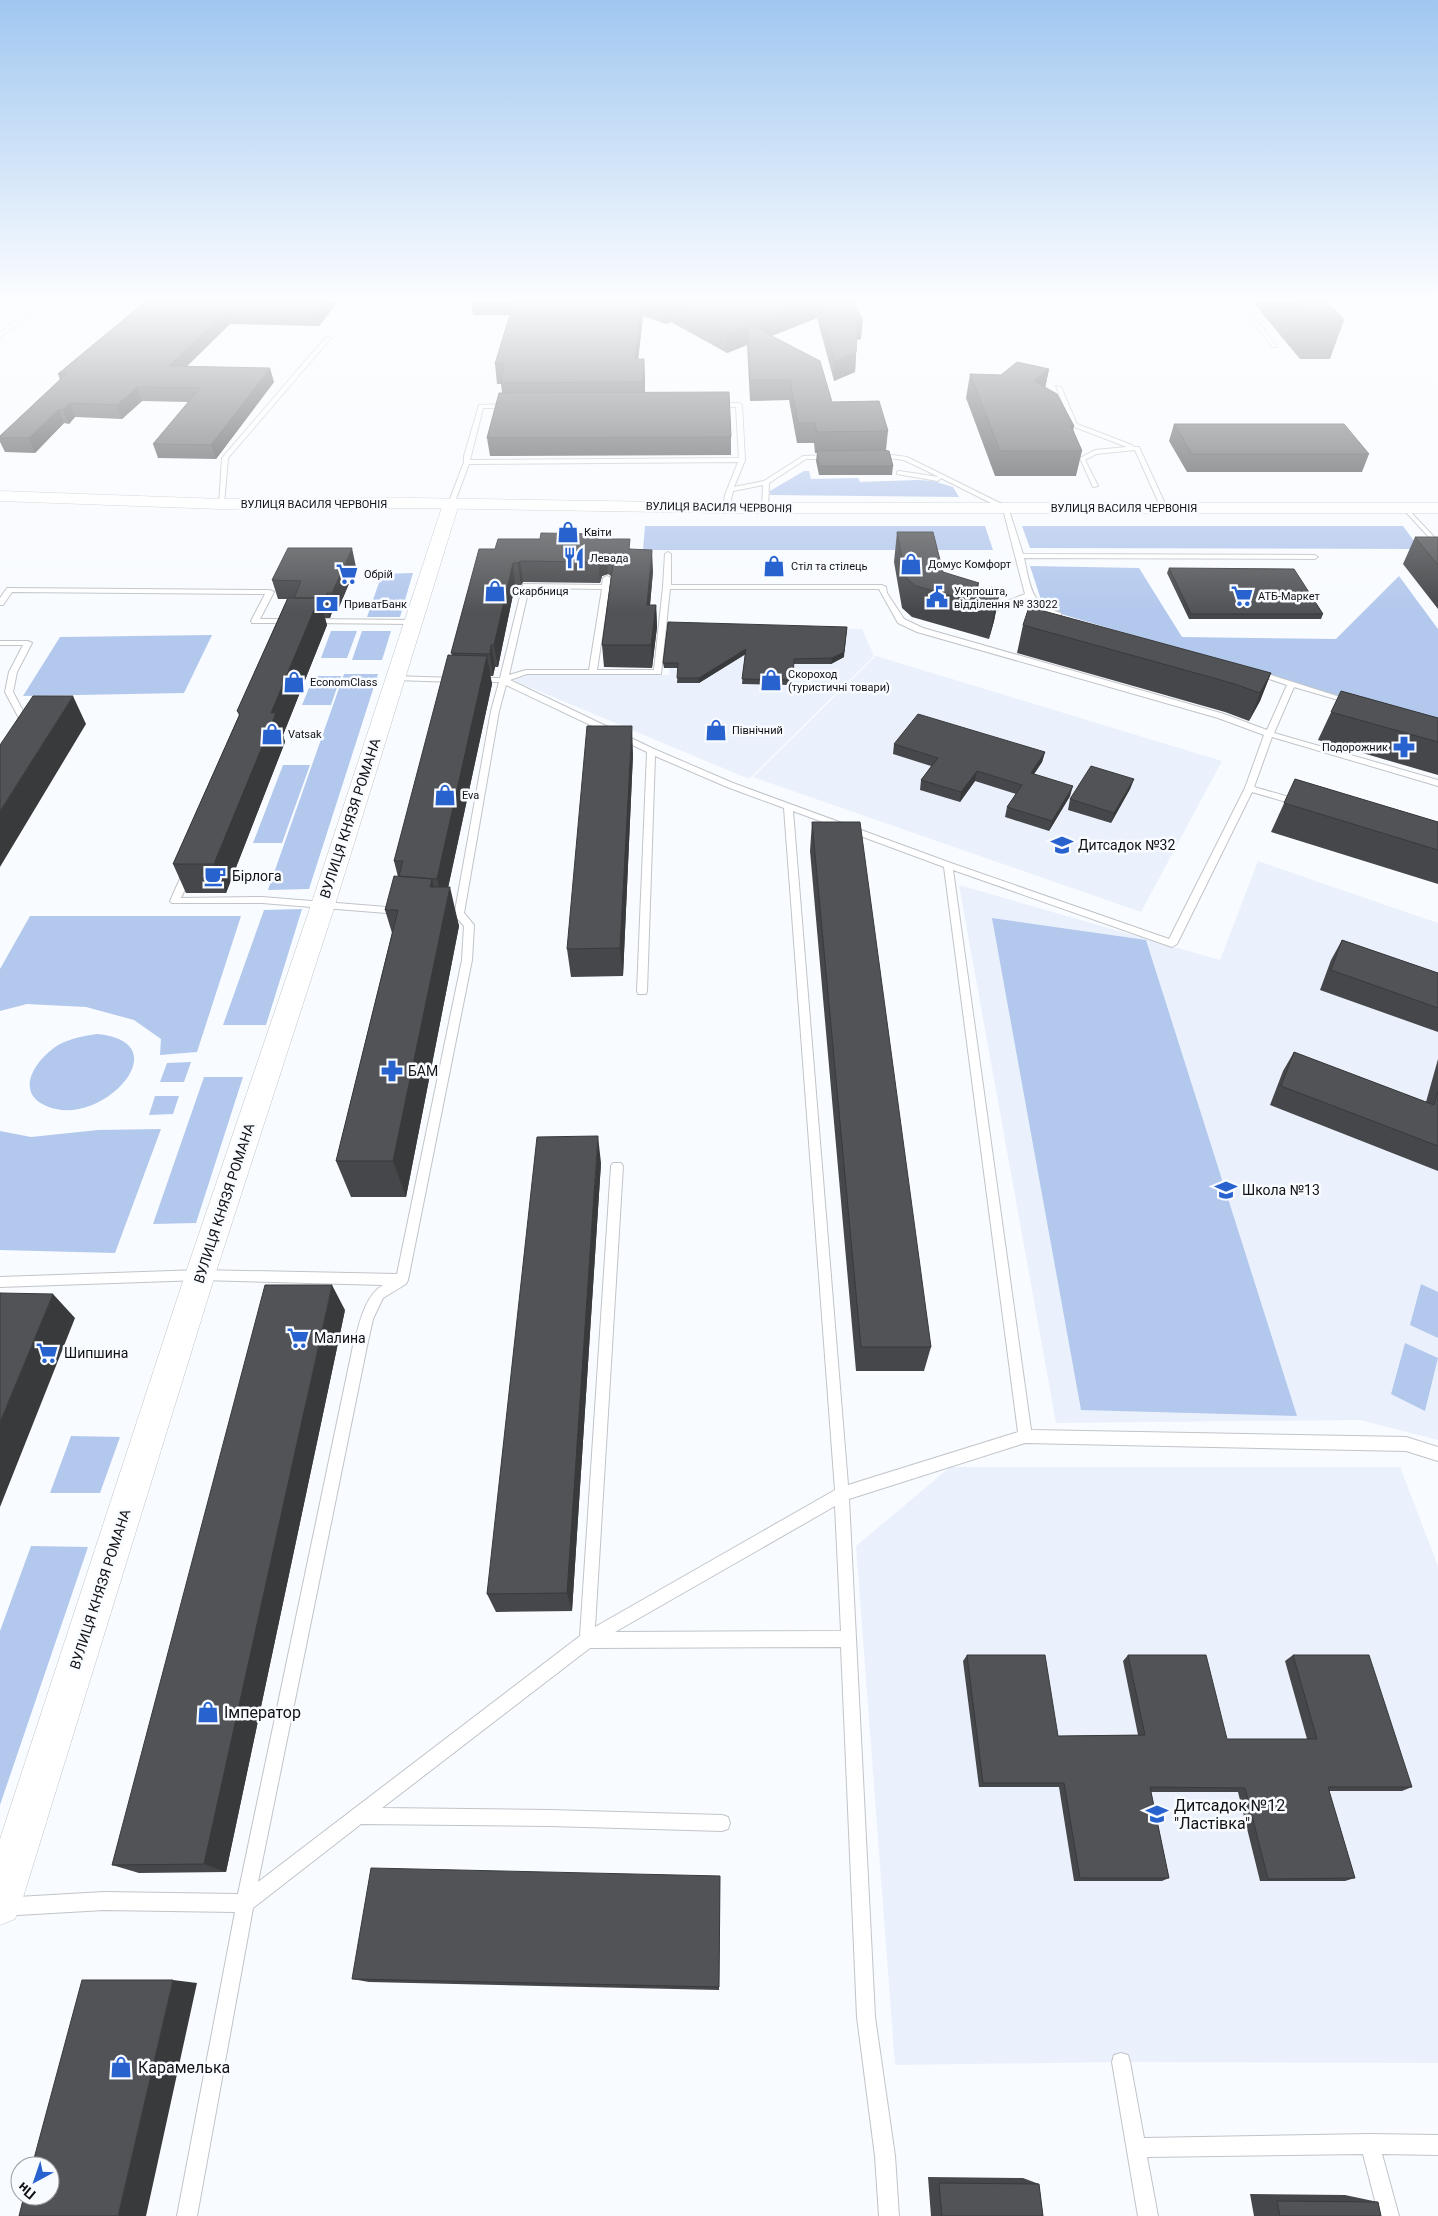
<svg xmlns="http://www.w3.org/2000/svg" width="1438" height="2216" font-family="Roboto,sans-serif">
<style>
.built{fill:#ebf1fc}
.green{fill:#b3c8ed}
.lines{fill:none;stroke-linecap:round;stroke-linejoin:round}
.lane-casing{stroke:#c1c4c8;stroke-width:2}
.secondary-casing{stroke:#c1c4c8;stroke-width:1}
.primary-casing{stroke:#c1c4c8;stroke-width:1}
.lane{fill:#fff;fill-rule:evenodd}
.secondary{fill:#fff;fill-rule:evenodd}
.primary{fill:#fff;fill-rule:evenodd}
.wall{fill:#46474a}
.shaded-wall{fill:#393a3c}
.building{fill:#515356;stroke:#393a3c}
.labels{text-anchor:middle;stroke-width:5;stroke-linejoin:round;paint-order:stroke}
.far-street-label{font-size:11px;fill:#121214;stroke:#f8fbff}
.far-poi-label{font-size:11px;fill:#121214;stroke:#f8fbff;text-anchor:start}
.street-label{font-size:14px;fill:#121214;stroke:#f8fbff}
.poi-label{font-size:14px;fill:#121214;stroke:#f8fbff;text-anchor:start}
.near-poi-label{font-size:16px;fill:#121214;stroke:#f8fbff;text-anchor:start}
</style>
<rect width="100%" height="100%" fill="#f8fbff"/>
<!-- built -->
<path class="built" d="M673,625L862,629L874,656L749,779L515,681L516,674L669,675Z
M876,656L1222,761L1141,912L753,777Z
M1258,861L1438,923V1440L1360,1420L1056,1423L959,885L1220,960Z
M950,1467H1400L1438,1566V2063L1121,2062L895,2065L856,1546Z"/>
<!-- green -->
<path class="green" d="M804,471H809L811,479L858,478L860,482L917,480L933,481L953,487L959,497L770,495V491Z
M645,526H985L993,550H643Z
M1022,526H1403L1420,549L1030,548Z
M1030,566L1139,568L1182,637L1336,639L1399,576L1438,629V725L1044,609Z
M413,573L400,617H367L382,574Z
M331,631H357L347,658H321Z
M362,631H391L382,660H352Z
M212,635L184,693L23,696L60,637Z
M344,674H378L309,889L268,890Z
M314,676H341L331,705H302Z
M283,765H310L282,843H253Z
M302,909L266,1025H223L264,910Z
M30,916H241L197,1052L160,1055L161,1039L134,1020L86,1007L27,1004L0,1011V969Z
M992,918L1146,940L1297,1416L1081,1410Z
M97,1034C179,1042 107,1121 56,1109C10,1098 33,1060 60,1044C72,1038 84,1036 97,1034Z
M191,1062L184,1082H160L167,1063Z
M204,1077H243L196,1223L153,1224Z
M155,1096H179L173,1114L149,1115Z
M161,1129L115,1253L0,1250V1131L31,1137L98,1130Z
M1421,1284L1438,1292V1338L1410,1325Z
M1405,1343L1438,1358L1425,1411L1391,1394Z
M71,1436L120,1437L100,1493H50Z
M31,1546L88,1547L0,1805V1631Z"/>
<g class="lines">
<!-- lane casing -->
<g class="lane-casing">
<path id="lane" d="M44,301H50L0,337V333Z
M1237,301H1242L1277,347H1273Z
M326,337L331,338L228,458L224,504L219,505L222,458Z
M1056,386L1061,387L1077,424L1132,445L1133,447H1139L1167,508L1166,509L1161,508L1135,450L1096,454L1085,460L1098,486L1093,487L1080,458L1095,450L1127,447L1072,426Z
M715,403H739L742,405L745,460L734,487L764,481L803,456L832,455L835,457L832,459H806L769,483L768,508L765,510L762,508L763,485L733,491L729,508L726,510L723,508L725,495L738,462L469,464L454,504L451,506L448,504L464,462V456L479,405L512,404L515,406L512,408H483L470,460L739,458L736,407L713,406Z
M876,453L907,457L1008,507L1023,554L1315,555L1318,557L1315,559L1024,558C1030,585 1030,605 1061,613V617L1041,613L1028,598L984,615H981V611L1025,594L1003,509L941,478L938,481L897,474V472L899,471L939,477L904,460L874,456V454Z
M1405,506L1438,541V547L1403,509L1402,508Z
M668,552L671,554V585H882L886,587L887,593L904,619L923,628L1224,714L1267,730L1287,685L1251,673L1258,671L1356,702L1352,704L1294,687L1274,733L1438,780V786L1272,737L1254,787L1303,801L1304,803L1300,806L1252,792L1177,944L1172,947L953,870L1031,1430L1406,1437L1438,1447V1461L1406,1451L1025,1443L849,1499L875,2017L895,2156L899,2216H879L875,2156L857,2017L841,1647L590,1648L382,1808L550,1810L722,1815L728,1817L730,1823L728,1829L722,1831L550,1826L361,1824L253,1908L197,2216H177L235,1912L104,1910L0,1916V1898L104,1892L238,1894L353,1346C359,1326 364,1296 383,1285L200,1280L0,1287V1277L200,1270L397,1274L462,960L464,926L456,917H443L438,914L443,911H455L491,711L499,682H477L473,680L477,678H500L523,584L602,585L603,578L607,576L611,578L597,670H654L663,587L665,554ZM529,588L602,589L589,670H526L509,675ZM670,589H879L898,623L917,632L1218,718L1264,735L1245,788L1169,939L951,863L733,783L654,749L510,680L527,674H661ZM506,685L647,752L637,991L638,994H646L647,991L655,756L727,787L784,808L835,1490L595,1627L623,1166L621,1163H613L611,1166L580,1636L258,1882L367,1346L373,1319L383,1298L406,1284L408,1280L472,960L474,925L464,913L499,711ZM793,811L944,867L1018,1432L848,1485ZM835,1506L841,1631L615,1632Z
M7,588L270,590L274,592L260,619H292L296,621L292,623H252L251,621L265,594L12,592L3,605H0V598Z
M308,619L413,620L417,622L413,624L311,623H308Z
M0,641H28L32,643L17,672L13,692L30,724L23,729L19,727L22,724L5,692L9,672L23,645H0Z
M392,676L456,678L460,680L456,682L395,680L391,678Z
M188,869L193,872L181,898L262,897L399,908L404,911L399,914L262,903H172L170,901L183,872Z
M1121,2053L1128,2055L1130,2062L1144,2138L1370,2134L1438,2135V2155L1382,2154L1399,2216H1379L1363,2154L1147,2157L1158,2216H1138L1112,2062L1114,2055Z"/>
</g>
<!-- secondary casing -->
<g class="secondary-casing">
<path id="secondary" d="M451,499L457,501L459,504L335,905L215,1275L21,1904L15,1919L0,1925V1839L185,1275L311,905L443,504L445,501Z"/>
</g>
<!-- primary casing -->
<g class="primary-casing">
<path id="primary" d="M0,491L221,499L412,498L726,503H1438V513H726L412,508L221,509L0,501Z"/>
</g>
<!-- lane -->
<use href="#lane" class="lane"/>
<!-- secondary -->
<use href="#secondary" class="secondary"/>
<!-- primary -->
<use href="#primary" class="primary"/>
</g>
<!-- wall -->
<path class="wall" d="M146,301L337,303L319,326L230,324L187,366L274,382L216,459L158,458L153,444L189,402L142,401L122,419L75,417L69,424L64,423L35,453L5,452L0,442V436L60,380L58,374Z
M471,301H853L861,339L857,340L855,372L834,381L817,318L772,336L832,402L888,431L886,450L893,466L892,475H819L816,461L817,453H815L814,443H797L789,400L750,401L747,345L727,353L671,322L666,324L643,316L638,359H644L645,392L731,437V455L490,456L487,438L502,393L501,384H497L495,364L510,315H473Z
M1252,301H1326L1344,320L1330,359H1300Z
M1049,369L1045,388L1074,426L1073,431L1082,451L1076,476H995L966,398L970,374L1001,375Z
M1174,424L1369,454L1362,472H1187L1169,441Z
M897,532L943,572L977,598H979L1000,590L994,621L989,639L912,617L902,608L894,562Z
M598,534V539L631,549L653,571L650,605H656L657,627L652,668L604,667L602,645L611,576L608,574L602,576L600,583L523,582L521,585H515L498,667H495L493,676H490L492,684L448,887L459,926L406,1197H351L336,1161L392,933L385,910L398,877L394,861L452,655L451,653L495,549L540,539Z
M1415,537H1438V609L1403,564Z
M356,567L337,612H332L330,618H325L327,625L283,735L285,742L226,893H186L173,864L239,715L237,711L287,599H278L272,580Z
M1169,568L1323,614L1321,619H1189L1167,573Z
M668,622L844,657L831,664H793L792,685L742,684L745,654L699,683H677L678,668H664L663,663Z
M1023,625L1271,673L1260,701L1249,721L1225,712L1017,653Z
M1341,691L1438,718V775L1318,740Z
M894,744L1045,752L1042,762L1034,774L1070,796L1049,831L1005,817L1007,807L1016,794L975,781L960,802L920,790L921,780L931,766L893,754Z
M633,754L623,976L571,977L567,949Z
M1134,779L1130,789L1111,823L1068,810L1070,799Z
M1295,779L1438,822V884L1271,832Z
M812,822L931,1347L924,1371H856L810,851Z
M1342,940L1438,973V1032L1320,990L1331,960Z
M1294,1052L1426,1102L1438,1059V1171L1270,1105L1283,1071Z
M601,1163L572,1611L496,1612L487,1594Z
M345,1310L226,1872L139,1873L112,1865Z
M967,1655L1058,1736L1138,1735L1123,1661L1128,1655L1227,1739H1307L1285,1661L1293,1655L1412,1787L1402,1791H1329L1355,1878L1345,1881H1260L1238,1792H1151L1169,1878L1162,1881H1074L1059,1787H979L963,1661Z
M720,1876L719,1990L369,1982L352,1979Z
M928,2177L1023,2178L1039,2184L1043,2216H931Z
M1250,2194L1345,2195L1378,2202L1381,2216H1254Z"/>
<!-- shaded-wall -->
<path class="shaded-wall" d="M325,301H337V303L319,326L316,313Z
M642,301L643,316L636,379L635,359Z
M813,301H818L817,318L750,344L751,325Z
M670,303L671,322L666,324L665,305Z
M226,311L230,324L174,379L169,366Z
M863,320L861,339L855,340L857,321Z
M748,326L747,345L727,353V333Z
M856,352L855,372L834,381L835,361Z
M644,359L645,378L644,402L643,382Z
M270,368L274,382L216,459L211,445Z
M1049,369L1044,393L1034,381Z
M137,387L142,401L122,419L117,405Z
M70,403L75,417L69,424L63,410Z
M59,409L64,423L35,453L29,438Z
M352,548L356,567L337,612L332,593Z
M652,550L653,571L648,627L647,605Z
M606,553L608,574L602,576L600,583L599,562L600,555Z
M520,561L523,582L521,585L518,563Z
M513,563L515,585L498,667L494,645Z
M979,583L976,603L968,601L970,591Z
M1000,590L994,621L989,639L995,608Z
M327,593L332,612L330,618L325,598Z
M319,598L327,625L283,735L285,742L226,893L214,864L271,713Z
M656,605L657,627L652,668L651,645Z
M847,627L844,657L831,664L832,658Z
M491,645L495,667L493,676L490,654Z
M746,649V654L699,683V678Z
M487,656L492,684L444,907L437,879Z
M1271,673L1260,701L1249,721L1260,693Z
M73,696L86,724L0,867V811Z
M632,726L633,754L623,976L620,948Z
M1045,752L1042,762L1028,783L1031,773Z
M977,771L975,781L960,802L961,792Z
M1134,779L1130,789L1111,823L1114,813Z
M1073,786L1070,796L1049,831L1052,821Z
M432,879L441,918L430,887Z
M450,887L459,926L406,1197L393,1161Z
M598,1136L601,1163L572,1611L567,1593Z
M332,1285L345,1310L226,1872L204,1864Z
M53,1294L75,1318L0,1507V1422Z
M173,1980L197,1983L146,2216H118Z"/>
<!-- building -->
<path class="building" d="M146,301H325L316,313L226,311L169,366L270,368L211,445L153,444L200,388L137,387L117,405L70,403L63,410L59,409L29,438H0V436L66,374H58Z
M514,301H642L635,359H644L643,382L501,383L504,364H495Z
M654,301H813L751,325L820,361L832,402L879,401L888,431L817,432L815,423H798L790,380H750L748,326L727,333L670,303L665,305Z
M818,301H853L863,320L857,321L856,352L835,361Z
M1296,301H1326L1344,320H1313Z
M1017,362L1049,369L1034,381L1057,394L1074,426H1071L1082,451H1000L970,374L1001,375Z
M729,392L731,437L487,438L499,393Z
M1174,424H1344L1369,454H1192Z
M883,450L889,451L893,466H819L817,451Z
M897,532H933L943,572L979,583L970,591V598H979L991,587L1000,590L995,608L916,586L906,578Z
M541,533L598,534L597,539H630L629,549L652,550L647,605H656L651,645H602L613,564H610L611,556L606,553L600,555L599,562L520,561L518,563H513L494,645H491L490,654L451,653L479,549H495L498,539H540Z
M1415,537H1438V565Z
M288,548H352L332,593H327L325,598H294L301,581L272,580Z
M1169,568L1294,569L1323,614H1191Z
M288,598H319L271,713H276L214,864H173L240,714L237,711Z
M1029,607L1271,673L1260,693L1235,684L1023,625Z
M668,622L847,627L844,652L832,658L794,659L793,680L742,679L746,649L699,678H677L678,663H663Z
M448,655L487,656L437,879L399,876L403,861H394Z
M1341,691L1438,718V742L1331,712Z
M33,696H73L0,811V745Z
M918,714L1045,752L1031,773L1073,786L1052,821L1007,807L1022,785L977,771L961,792L921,780L938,758L894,744Z
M587,726H632L620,948L567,949Z
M1091,766L1134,779L1114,813L1070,799Z
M1295,779L1438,822V850L1284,803Z
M812,822H860L931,1347H861Z
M394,876L432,879L430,887H450L393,1161H336L398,910H385Z
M1342,940L1438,973V1008L1331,970Z
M1294,1052L1434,1105L1438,1091V1146L1281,1086Z
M598,1136L567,1593L487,1594L537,1137Z
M265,1285H332L204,1864L112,1865Z
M0,1293L53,1294L0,1422Z
M967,1655H1045L1058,1736L1145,1735L1128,1655H1206L1227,1739H1317L1293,1655H1369L1412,1787H1328L1355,1878L1268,1879L1245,1788L1150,1787L1169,1878H1080L1064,1783H983Z
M371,1868L720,1876L719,1987L352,1979Z
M82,1980H173L118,2216H19L24,2196H50V2166H32Z
M939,2183L1039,2184L1043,2216H942Z
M1277,2201L1378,2202L1381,2216H1280Z"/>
<!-- sky -->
<linearGradient id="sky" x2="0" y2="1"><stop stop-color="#a0c7f0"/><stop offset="0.49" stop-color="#fcfdff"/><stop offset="1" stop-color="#fcfdff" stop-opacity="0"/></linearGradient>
<rect width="1438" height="612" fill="url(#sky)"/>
<!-- icons -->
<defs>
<g id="shop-bare" transform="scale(1.725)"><path d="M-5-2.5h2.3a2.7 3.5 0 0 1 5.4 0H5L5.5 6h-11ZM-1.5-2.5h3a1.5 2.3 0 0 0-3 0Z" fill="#2762cf" stroke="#f8fbff" stroke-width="2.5" paint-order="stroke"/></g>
<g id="restaurant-bare" transform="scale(1.725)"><path d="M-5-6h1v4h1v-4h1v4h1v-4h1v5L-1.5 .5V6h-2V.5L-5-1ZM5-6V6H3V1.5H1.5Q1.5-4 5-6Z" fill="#2762cf" stroke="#f8fbff" stroke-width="2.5" paint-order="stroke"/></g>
<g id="supermarket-bare" transform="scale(1.725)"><path d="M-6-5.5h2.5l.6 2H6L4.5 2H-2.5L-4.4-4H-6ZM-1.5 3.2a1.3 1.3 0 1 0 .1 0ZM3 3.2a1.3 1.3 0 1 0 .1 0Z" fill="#2762cf" stroke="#f8fbff" stroke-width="2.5" paint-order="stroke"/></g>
<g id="civic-bare" transform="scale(1.725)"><path d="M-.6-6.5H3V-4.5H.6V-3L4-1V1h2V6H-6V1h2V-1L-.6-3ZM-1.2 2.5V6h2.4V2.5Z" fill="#2762cf" stroke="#f8fbff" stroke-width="2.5" paint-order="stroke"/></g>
<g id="bank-bare" transform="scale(1.725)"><path d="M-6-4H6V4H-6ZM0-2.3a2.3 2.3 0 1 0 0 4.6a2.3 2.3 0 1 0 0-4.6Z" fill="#2762cf" stroke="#f8fbff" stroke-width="2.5" paint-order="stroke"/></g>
<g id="pharmacy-bare" transform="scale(1.725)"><path d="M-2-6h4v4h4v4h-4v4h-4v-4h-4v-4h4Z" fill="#2762cf" stroke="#f8fbff" stroke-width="2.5" paint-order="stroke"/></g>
<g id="school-bare" transform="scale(1.725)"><path d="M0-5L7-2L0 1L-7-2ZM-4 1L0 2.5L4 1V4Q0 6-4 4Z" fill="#2762cf" stroke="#f8fbff" stroke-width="2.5" paint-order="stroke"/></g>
<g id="cafe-bare" transform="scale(1.725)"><path d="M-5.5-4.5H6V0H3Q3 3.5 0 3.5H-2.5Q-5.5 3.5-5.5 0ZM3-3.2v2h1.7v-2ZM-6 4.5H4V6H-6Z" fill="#2762cf" stroke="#f8fbff" stroke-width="2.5" paint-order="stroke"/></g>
</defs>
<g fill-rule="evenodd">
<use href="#shop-bare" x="568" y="532"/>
<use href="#restaurant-bare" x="574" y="558"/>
<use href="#shop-bare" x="911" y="564"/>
<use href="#shop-bare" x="774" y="566"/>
<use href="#supermarket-bare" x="347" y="574"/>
<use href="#shop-bare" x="495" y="591"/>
<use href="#supermarket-bare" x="1242" y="596"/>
<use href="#civic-bare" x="937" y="597"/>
<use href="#bank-bare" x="327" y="604"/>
<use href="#shop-bare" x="771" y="680"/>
<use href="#shop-bare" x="294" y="682"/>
<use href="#shop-bare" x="716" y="730"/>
<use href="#shop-bare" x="272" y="734"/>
<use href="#pharmacy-bare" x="1404" y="747"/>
<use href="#shop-bare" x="445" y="795"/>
<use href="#school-bare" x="1062" y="845"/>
<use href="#cafe-bare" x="215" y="876"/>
<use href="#pharmacy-bare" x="392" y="1071"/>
<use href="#school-bare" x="1226" y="1190"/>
<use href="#supermarket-bare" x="298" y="1338"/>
<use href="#supermarket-bare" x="47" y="1353"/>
<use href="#shop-bare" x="208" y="1712"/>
<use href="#school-bare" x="1157" y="1814"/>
<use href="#shop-bare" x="121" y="2067"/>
</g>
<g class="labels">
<!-- far-street labels -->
<g class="far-street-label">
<text x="314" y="508">ВУЛИЦЯ ВАСИЛЯ ЧЕРВОНІЯ</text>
<text transform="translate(719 507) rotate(1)" y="4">ВУЛИЦЯ ВАСИЛЯ ЧЕРВОНІЯ</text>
<text x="1124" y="512">ВУЛИЦЯ ВАСИЛЯ ЧЕРВОНІЯ</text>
</g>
<!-- far-poi labels -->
<g class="far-poi-label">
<text x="584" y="536">Квiти</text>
<text x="590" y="562">Левада</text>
<text x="928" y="568">Домус Комфорт</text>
<text x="791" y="570">Стіл та стілець</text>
<text x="364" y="578">Обрій</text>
<text x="512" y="595">Скарбниця</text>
<text x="954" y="595">Укрпошта,<tspan x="954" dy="13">відділення № 33022</tspan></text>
<text x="1258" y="600">АТБ-Маркет</text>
<text x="344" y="608">ПриватБанк</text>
<text x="788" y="678">Скороход<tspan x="788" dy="13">(туристичні товари)</tspan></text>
<text x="310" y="686">EconomClass</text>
<text x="732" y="734">Північний</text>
<text x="288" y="738">Vatsak</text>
<text x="1388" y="751" text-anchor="end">Подорожник</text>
<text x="462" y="799">Eva</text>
</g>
<!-- street labels -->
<g class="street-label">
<text transform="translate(350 818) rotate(-72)" y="5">ВУЛИЦЯ КНЯЗЯ РОМАНА</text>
<text transform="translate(224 1203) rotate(-72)" y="5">ВУЛИЦЯ КНЯЗЯ РОМАНА</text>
<text transform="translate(100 1589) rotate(-72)" y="5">ВУЛИЦЯ КНЯЗЯ РОМАНА</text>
</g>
<!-- poi labels -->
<g class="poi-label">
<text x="1078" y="850">Дитсадок №32</text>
<text x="232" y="881">Бірлога</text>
<text x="408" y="1076">БАМ</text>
<text x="1242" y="1195">Школа №13</text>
<text x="314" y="1343">Малина</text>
<text x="64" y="1358">Шипшина</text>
</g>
<!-- near-poi labels -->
<g class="near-poi-label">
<text x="224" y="1718">Імператор</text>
<text x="1174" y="1811">Дитсадок №12<tspan x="1174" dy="18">"Ластівка"</tspan></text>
<text x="138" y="2073">Карамелька</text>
</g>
</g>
<!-- north arrow -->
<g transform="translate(35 2181) rotate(220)"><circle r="24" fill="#f8fbff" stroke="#9c9ea1"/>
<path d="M0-4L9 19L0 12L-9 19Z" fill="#2762cf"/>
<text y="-8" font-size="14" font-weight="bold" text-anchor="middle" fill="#121214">Пн</text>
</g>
</svg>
